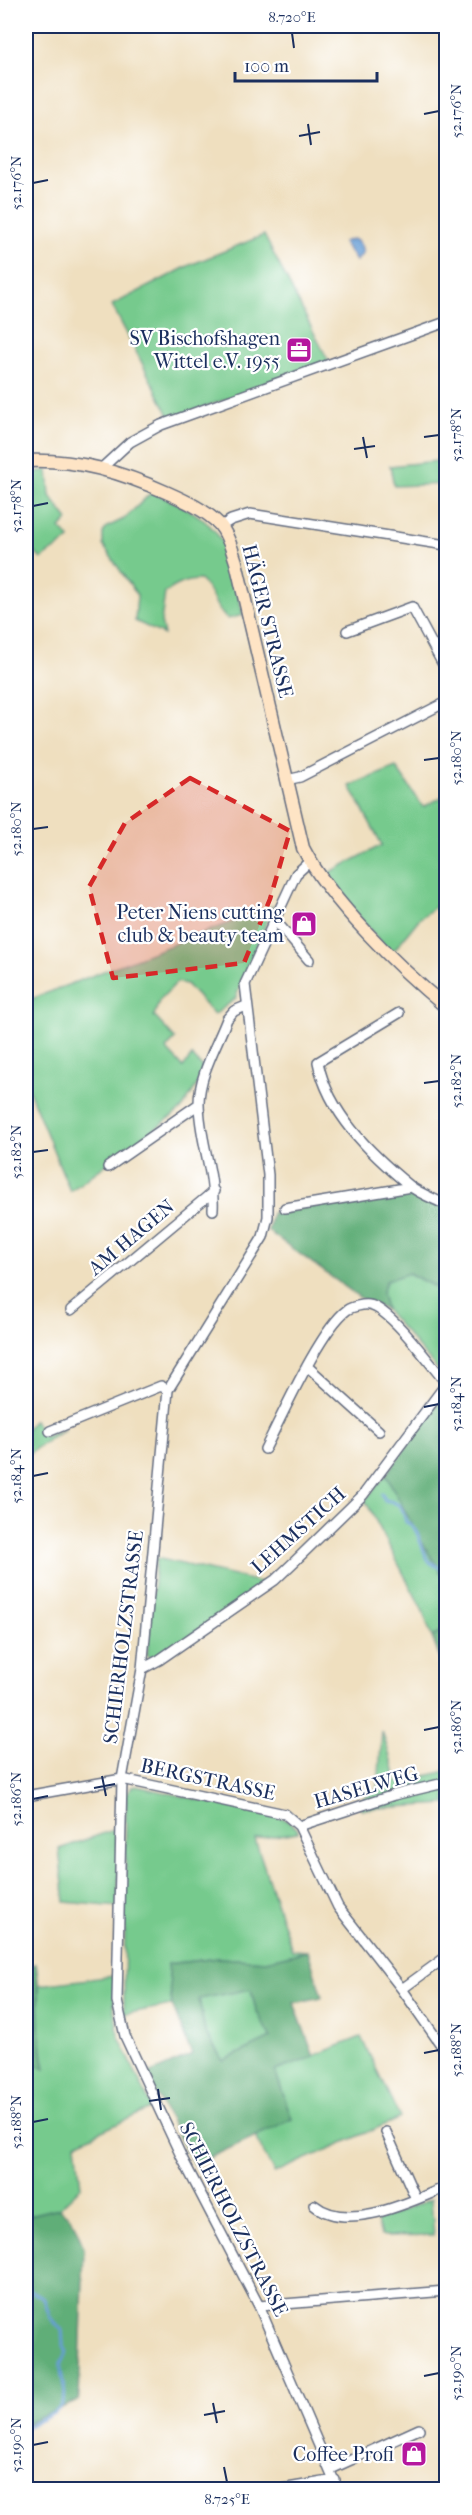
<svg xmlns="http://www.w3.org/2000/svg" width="472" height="2515" font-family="'IM FELL French Canon',serif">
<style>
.green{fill:#76ca8d;stroke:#487c76;stroke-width:1.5}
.forest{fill:#60ae78;stroke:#3e6e6b;stroke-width:1.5;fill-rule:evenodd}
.water{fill:#669dd4;stroke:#406699;stroke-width:1.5}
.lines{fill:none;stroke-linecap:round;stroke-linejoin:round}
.stream{stroke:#669dd4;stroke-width:3}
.minor-casing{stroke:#656d80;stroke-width:12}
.secondary-casing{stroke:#656d80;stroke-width:15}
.minor{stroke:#fff;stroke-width:9}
.secondary{stroke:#fee4c5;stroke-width:12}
.marked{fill:#d62828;fill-opacity:0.2;stroke:#d62828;stroke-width:4.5;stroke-dasharray:12 8;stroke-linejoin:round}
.ticks{fill:none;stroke:#1b2f5e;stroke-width:2}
.labels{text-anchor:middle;stroke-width:4.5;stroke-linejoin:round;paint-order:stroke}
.poi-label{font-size:20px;fill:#1b2f5e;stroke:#fff;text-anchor:end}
.street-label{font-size:20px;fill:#1b2f5e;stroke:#fff}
.neatline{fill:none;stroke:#1b2f5e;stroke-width:2}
.ticks-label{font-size:15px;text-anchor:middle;fill:#1b2f5e}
</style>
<rect width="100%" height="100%" fill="#fff"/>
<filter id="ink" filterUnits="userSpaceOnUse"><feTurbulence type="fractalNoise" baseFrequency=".0167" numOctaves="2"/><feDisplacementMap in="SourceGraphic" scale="12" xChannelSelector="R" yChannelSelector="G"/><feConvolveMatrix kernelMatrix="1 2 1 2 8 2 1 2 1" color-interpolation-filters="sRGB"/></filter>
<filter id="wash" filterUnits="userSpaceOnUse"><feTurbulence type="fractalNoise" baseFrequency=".008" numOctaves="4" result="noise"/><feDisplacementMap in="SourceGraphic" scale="24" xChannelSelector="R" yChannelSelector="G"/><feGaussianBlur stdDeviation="1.35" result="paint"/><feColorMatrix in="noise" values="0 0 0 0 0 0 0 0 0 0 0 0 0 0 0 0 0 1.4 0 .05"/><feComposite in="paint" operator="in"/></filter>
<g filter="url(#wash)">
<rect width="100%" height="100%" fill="#efdfbf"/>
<!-- green -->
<path class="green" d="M264,235L329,362L171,419L112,305L190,265Z
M446,460V484L394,486L390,466Z
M48,470L50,496L68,520L60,528L70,539L41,559L26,543V473Z
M152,492C227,523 226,541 243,615L228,619C215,611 213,591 200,580C186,580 176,585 165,593L161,622L164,635L135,621L137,595L103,545V533L107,527L124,519Z
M396,767L423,807L446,795V899L419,919L391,954L323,876L382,845L350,786Z
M273,906L235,999L214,1015L186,984L177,982L159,1001L154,1016L175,1039L166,1049L183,1067L192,1056L203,1068L197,1085L182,1109L70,1191L26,1083V1001Z
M408,1273L446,1293L444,1377L386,1310L382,1293L386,1281Z
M34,1420L44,1437L65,1429L26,1455V1429Z
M386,1475L421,1541L446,1580V1628L432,1637L422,1609L365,1500Z
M156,1558L265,1583L171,1649L152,1659L147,1655Z
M382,1731L398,1783L446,1771V1804L361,1809L359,1801L378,1789Z
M136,1786L283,1818L298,1829V1832L255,1839L292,1950L308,1951L266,1961L219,1958L168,1964L172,2005L124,2014L126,1794L131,1787Z
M119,1828L118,1907L65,1902L59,1849Z
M114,1976V2011L119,2037L152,2108L76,2143L81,2187L59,2208L26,2216V2145L28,2144L26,2060L45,2068L39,2042V1985Z
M251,1989L256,2010L271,2038L223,2061L205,2032L199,1999Z
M361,2037L400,2118L274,2173L255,2135L292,2119L275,2071Z
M431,2199L434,2235L381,2236L377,2221Z"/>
<!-- forest -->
<path class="forest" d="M411,1190L446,1208V1293L409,1273L386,1281L382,1293L386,1310L362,1299L268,1231L272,1213Z
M446,1391V1580L421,1541L386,1475Z
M446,1628V1675L432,1637Z
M308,1951L322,1997L294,2003L314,2057L275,2071L292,2119L194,2165L146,2075L192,2055L172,2005L168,1964L219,1958L266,1961ZM251,1989L256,2010L271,2038L223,2061L205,2032L199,1999Z
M36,1964C42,1999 37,2034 45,2069L26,2060V1966Z
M59,2208L71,2217L84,2248L79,2400L26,2424V2344L29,2343L26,2320V2216Z"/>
<!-- water -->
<path class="water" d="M352,239C359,240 362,246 363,253L356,261L343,242Z"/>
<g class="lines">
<!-- stream -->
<path class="stream" d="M382,1494L385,1500C401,1503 402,1507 406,1522C421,1527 419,1549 430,1562C435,1566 442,1568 446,1573
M26,2281L29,2290L44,2299L50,2318L62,2330L63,2344L67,2351C65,2355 62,2360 61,2364C59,2380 74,2399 55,2412C47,2418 35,2422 26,2427"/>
</g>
</g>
<g filter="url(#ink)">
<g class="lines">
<!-- minor casing -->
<g class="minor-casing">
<path id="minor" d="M103,467L130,442L161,425L446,322
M221,526L231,520L250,514L446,545
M347,631L412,607L446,670
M286,780L300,777L446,702
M310,861L296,874L245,984L268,1175V1217L263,1237L168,1390L142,1669L122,1779L117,2001L125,2036L182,2158L259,2306L338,2490
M274,919L309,960
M399,1013L318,1062C328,1113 371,1154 410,1186C420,1194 435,1199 446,1205
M108,1167L199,1104
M285,1208L411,1187
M213,1210C215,1173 199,1139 199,1103C199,1075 217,1045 227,1019L234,1011L246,1006
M71,1310L214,1191
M308,1367L379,1431
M50,1431L161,1386L168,1390
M265,1449C282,1416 320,1330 347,1310C351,1307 364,1304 369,1305C390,1308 431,1365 446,1383
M142,1669L159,1660L275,1580L294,1562L363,1495L446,1384
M26,1796L122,1779L285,1814L299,1826L338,1907L402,1989L446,2052
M299,1826L394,1795L444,1783
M402,1989L446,1957
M386,2132L416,2199
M314,2205C348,2233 412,2201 446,2187
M259,2306L446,2291
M331,2469L419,2429
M276,2490L335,2480"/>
</g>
<!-- secondary casing -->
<g class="secondary-casing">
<path id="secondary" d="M26,461C78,459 121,472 168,493C186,501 205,510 219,524C228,534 232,550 236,562L303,848C330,901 400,969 446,1007"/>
</g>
<!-- minor -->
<use href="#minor" class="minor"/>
<!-- secondary -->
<use href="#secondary" class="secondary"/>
</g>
</g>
<!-- marked area -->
<path class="marked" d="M190,778L290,831L270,899L244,963L113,978L89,887L125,823Z"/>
<!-- ticks -->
<path class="ticks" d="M292,33L294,48M424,114L439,111M308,124L311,145M299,136L320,132M33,183L48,180M363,437L367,458M424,437L439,435M354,449L375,446M33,506L48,503M424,760L439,758M33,829L48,827M424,1083L439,1081M33,1152L48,1150M424,1407L439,1404M33,1476L48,1473M424,1730L439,1727M102,1776L106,1796M94,1788L115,1784M33,1799L48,1796M424,2053L439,2050M158,2089L161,2110M149,2101L170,2098M33,2122L48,2119M424,2376L439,2373M213,2403L217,2423M204,2415L225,2411M33,2445L48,2442M224,2467L227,2482"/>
<!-- icons -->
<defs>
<g id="office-square" transform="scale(1.35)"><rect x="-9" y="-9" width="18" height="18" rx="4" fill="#b5179e" stroke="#fff"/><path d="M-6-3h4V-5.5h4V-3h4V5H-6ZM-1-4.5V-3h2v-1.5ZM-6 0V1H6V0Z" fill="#fff"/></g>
<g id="shop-square" transform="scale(1.35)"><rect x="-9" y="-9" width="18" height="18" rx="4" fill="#b5179e" stroke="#fff"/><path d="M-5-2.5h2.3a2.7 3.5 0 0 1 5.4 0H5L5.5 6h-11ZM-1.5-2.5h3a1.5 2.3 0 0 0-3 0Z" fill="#fff"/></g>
</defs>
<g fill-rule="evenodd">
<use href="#office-square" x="299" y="350"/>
<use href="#shop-square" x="304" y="924"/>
<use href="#shop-square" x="414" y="2454"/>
</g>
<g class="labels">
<!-- poi labels -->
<g class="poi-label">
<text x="280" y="345">SV Bischofshagen<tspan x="280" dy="23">Wittel e.V. 1955</tspan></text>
<text x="284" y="919">Peter Niens cutting<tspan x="284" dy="23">club &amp; beauty team</tspan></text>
<text x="394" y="2461">Coffee Profi</text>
</g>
<!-- street labels -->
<g class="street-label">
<text transform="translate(268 621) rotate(76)" y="7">HÄGER STRASSE</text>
<text transform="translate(131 1237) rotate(-40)" y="7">AM HAGEN</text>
<text transform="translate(298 1530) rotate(-42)" y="7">LEHMSTICH</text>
<text transform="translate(123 1637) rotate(-83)" y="7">SCHIERHOLZSTRASSE</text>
<text transform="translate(208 1779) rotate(12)" y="7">BERGSTRASSE</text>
<text transform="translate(366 1787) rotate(-16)" y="7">HASELWEG</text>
<text transform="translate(234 2219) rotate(63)" y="7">SCHIERHOLZSTRASSE</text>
</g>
</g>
<!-- margin -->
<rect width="472" height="2515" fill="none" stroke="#fff" stroke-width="66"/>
<!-- scale -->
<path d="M235 72v9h142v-9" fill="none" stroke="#1b2f5e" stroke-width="3"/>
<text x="244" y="72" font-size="18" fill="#1b2f5e" stroke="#ffffff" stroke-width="4.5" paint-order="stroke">100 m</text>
<rect x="33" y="33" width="406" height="2449" class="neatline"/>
<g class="ticks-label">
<text x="292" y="22">8.720°E</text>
<text transform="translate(456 111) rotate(-90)" y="5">52.176°N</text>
<text transform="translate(16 183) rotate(-90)" y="5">52.176°N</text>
<text transform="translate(456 435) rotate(-90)" y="5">52.178°N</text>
<text transform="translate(16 506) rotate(-90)" y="5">52.178°N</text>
<text transform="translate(456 758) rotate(-90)" y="5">52.180°N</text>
<text transform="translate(16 829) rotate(-90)" y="5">52.180°N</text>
<text transform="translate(456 1081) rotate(-90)" y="5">52.182°N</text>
<text transform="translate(16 1152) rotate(-90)" y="5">52.182°N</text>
<text transform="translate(456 1404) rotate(-90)" y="5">52.184°N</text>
<text transform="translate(16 1476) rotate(-90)" y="5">52.184°N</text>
<text transform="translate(456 1727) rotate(-90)" y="5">52.186°N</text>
<text transform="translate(16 1799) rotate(-90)" y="5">52.186°N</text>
<text transform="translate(456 2050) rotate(-90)" y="5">52.188°N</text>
<text transform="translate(16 2122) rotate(-90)" y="5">52.188°N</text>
<text transform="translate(456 2373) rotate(-90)" y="5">52.190°N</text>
<text transform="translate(16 2445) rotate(-90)" y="5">52.190°N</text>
<text x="227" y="2504">8.725°E</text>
</g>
</svg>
